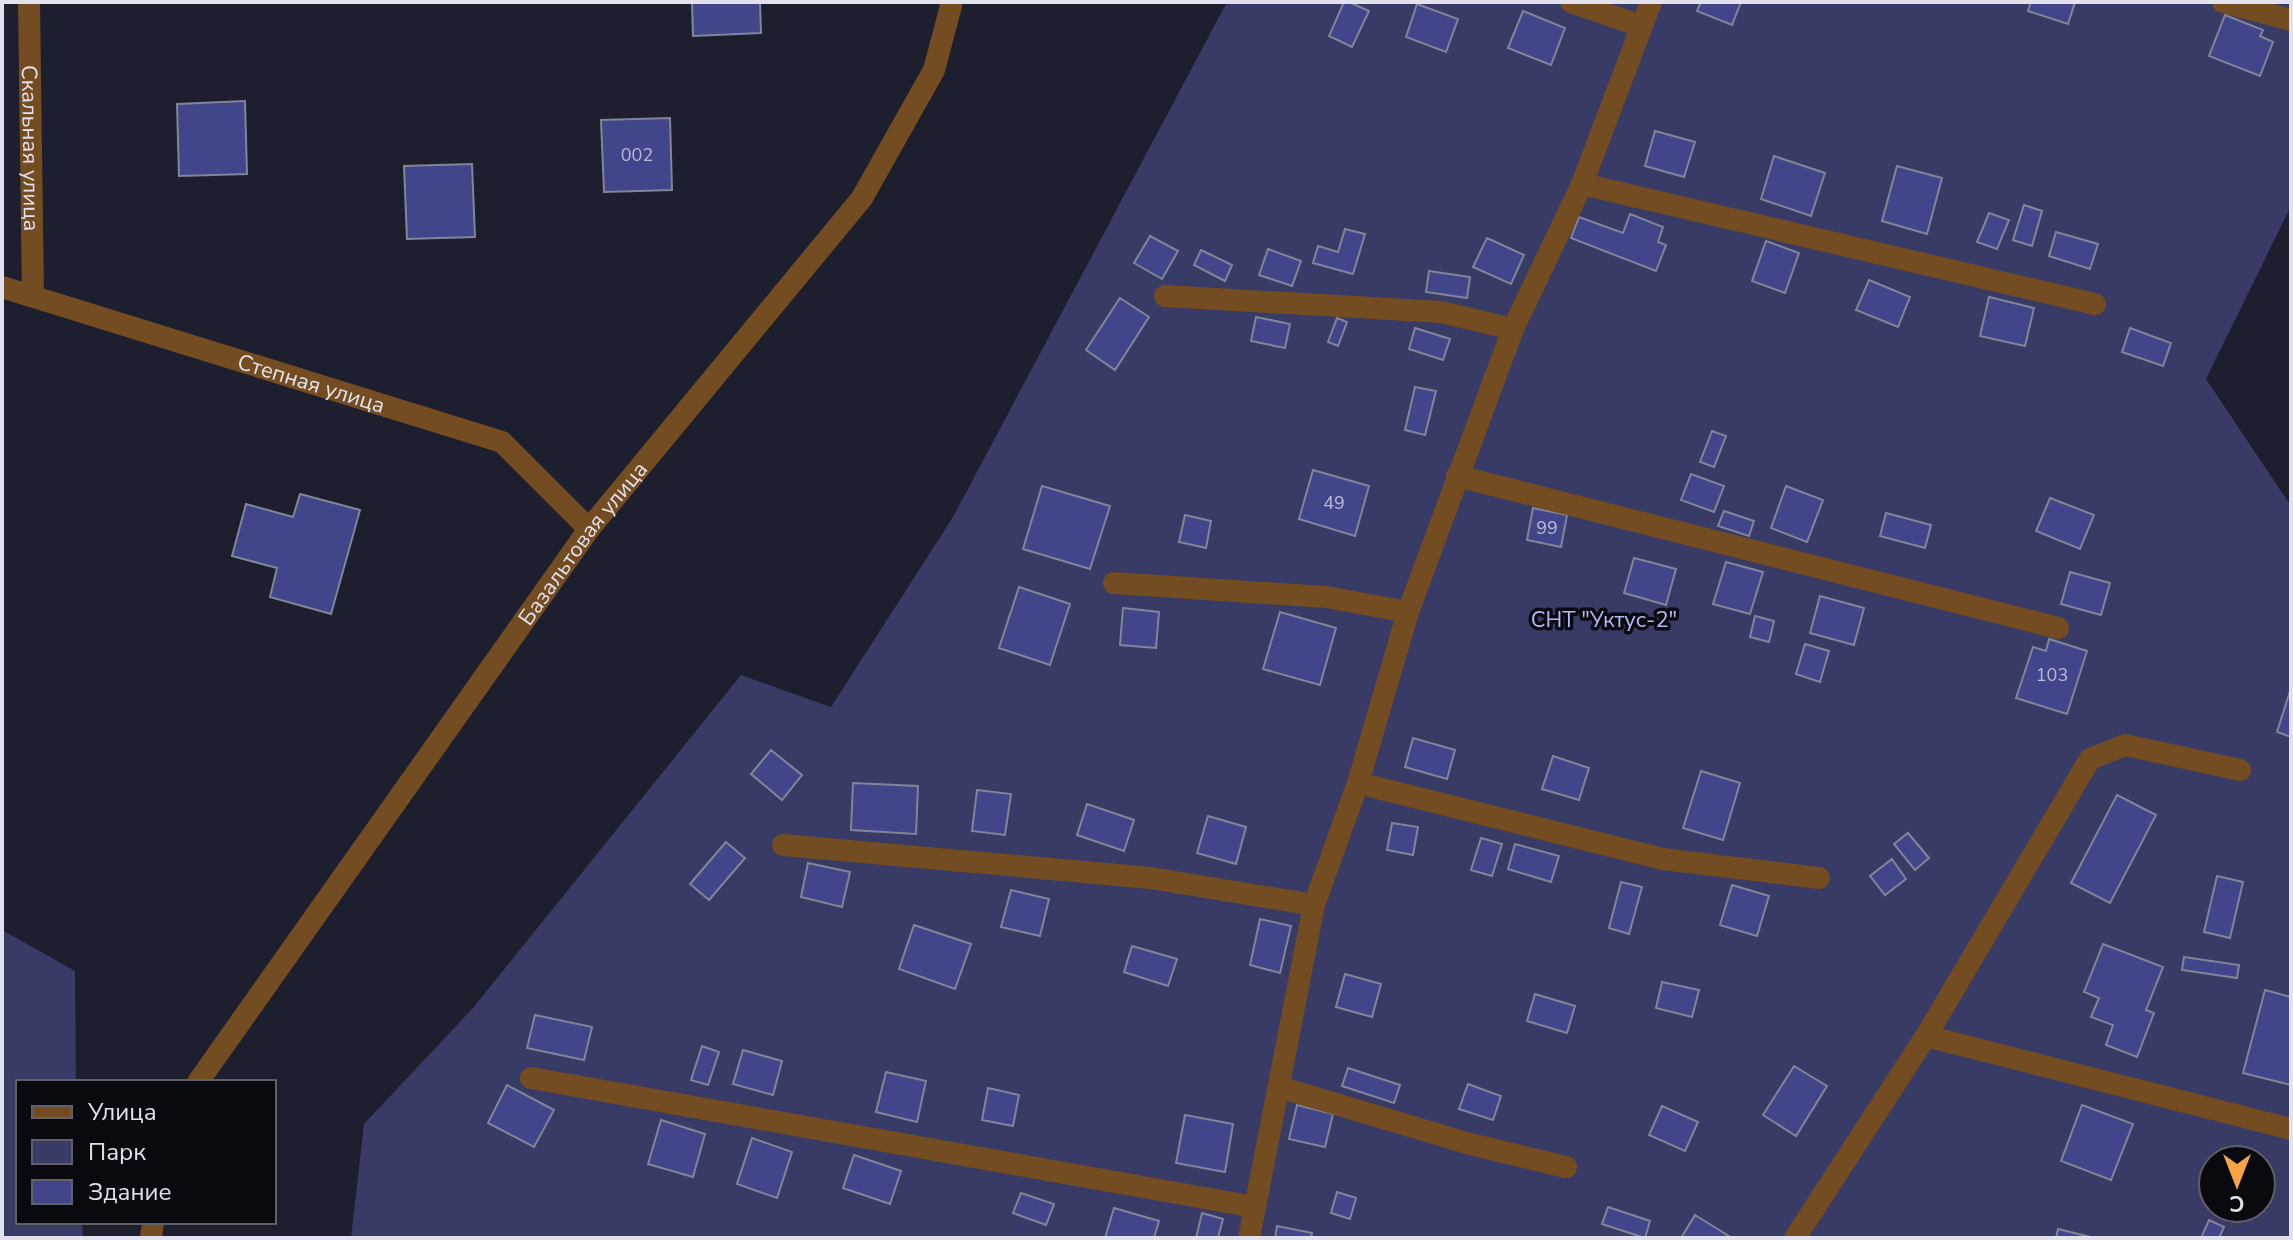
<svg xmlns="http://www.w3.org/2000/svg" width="2293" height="1240" font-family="'Nunito Sans',sans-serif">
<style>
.green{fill:#373b65;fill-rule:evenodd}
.building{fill:#41458a;stroke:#828598;stroke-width:2}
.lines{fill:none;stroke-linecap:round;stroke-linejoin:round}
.service{stroke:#734c22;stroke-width:22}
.minor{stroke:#734c22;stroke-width:22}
.labels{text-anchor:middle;stroke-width:7;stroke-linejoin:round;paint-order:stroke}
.number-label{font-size:18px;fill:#b9bbd4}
.street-label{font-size:22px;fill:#e1e2ed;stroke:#090a10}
.park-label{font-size:22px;fill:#b2bbf7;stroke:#090a10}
</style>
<rect width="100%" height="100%" fill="#1d1f2e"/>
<!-- green -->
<path class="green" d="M1227,2H2291V206L2206,379L2291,506V1238H351L364,1124L473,1008L741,675L831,707L953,517ZM2213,1160H2261V1208H2213Z
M2,930L75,971L76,1082H18V1222H82L83,1238H2Z"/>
<!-- building -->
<path class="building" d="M692,2H760L761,33L693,36Z
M1344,2H1349L1369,11L1352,47L1329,36Z
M1701,2H1741L1732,25L1697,11Z
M2031,2H2075L2068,24L2028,11Z
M1417,4L1458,19L1446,52L1406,37Z
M1523,11L1565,28L1551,65L1508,48Z
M2225,15L2263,30L2260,36L2273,42L2260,76L2209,56Z
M245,101L247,174L179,176L177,104Z
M670,118L672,190L604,192L601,120Z
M1655,131L1695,142L1684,177L1645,166Z
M1774,156L1825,173L1811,216L1761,199Z
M472,164L475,237L407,239L404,166Z
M1897,166L1942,178L1927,234L1882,221Z
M2024,205L2042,211L2032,246L2013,240Z
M1989,213L2009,220L1997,249L1977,242Z
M1630,214L1663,227L1658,242L1666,245L1656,271L1571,238L1579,217L1623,233Z
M1345,229L1365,234L1353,274L1313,263L1318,246L1338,252Z
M2056,232L2098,244L2090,269L2049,256Z
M1150,236L1178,251L1162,279L1134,263Z
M1487,238L1524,255L1511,284L1473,267Z
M1766,241L1799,253L1785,293L1752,281Z
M1268,249L1301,261L1292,286L1259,275Z
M1201,250L1232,265L1225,281L1194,265Z
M1429,271L1470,277L1467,298L1426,292Z
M1869,280L1910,297L1898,327L1856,310Z
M1989,297L2034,308L2025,346L1980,336Z
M1120,298L1149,317L1115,370L1086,350Z
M1256,317L1290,324L1285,348L1251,341Z
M1337,318L1347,322L1338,346L1328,342Z
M1415,328L1450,339L1443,360L1409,349Z
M2130,328L2171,343L2163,366L2122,352Z
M1415,387L1436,391L1425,435L1405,430Z
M1712,431L1726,436L1714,467L1700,462Z
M1313,470L1369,486L1355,536L1299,519Z
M1691,474L1724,486L1714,512L1681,500Z
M1042,486L1110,506L1090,569L1023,549Z
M1786,486L1823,500L1807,542L1771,528Z
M300,494L360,510L331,614L270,597L277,568L232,556L246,504L293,517Z
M2050,498L2094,515L2080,549L2036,531Z
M1533,508L1567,515L1561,547L1527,540Z
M1724,511L1754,521L1749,536L1718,526Z
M1886,513L1931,525L1925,548L1880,536Z
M1185,515L1211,521L1206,548L1179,542Z
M1634,558L1676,569L1666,605L1624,593Z
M1726,562L1763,572L1750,614L1713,604Z
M2070,572L2110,583L2101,615L2061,604Z
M1019,587L1070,604L1050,665L999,648Z
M1820,596L1864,608L1854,645L1810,633Z
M1123,608L1159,612L1156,648L1120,645Z
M1280,612L1336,628L1320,685L1263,669Z
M1755,616L1774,621L1769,642L1750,637Z
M2049,639L2087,651L2067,714L2016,698L2033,647L2046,651Z
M1805,644L1829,651L1820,682L1796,674Z
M2291,688V737L2277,732Z
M1413,738L1455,750L1447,779L1405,767Z
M771,750L802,775L782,800L751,774Z
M1553,756L1589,768L1579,800L1542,789Z
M1701,771L1740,783L1723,840L1683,828Z
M853,783L918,786L916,834L851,830Z
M977,790L1011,794L1005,835L972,831Z
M2117,795L2156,815L2110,903L2071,883Z
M1087,804L1134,820L1124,851L1077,835Z
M1208,816L1246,827L1236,864L1197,853Z
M1392,823L1418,827L1413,855L1387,850Z
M1908,833L1929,858L1915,870L1894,844Z
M1481,838L1502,844L1492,876L1471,870Z
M726,842L745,858L709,900L690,884Z
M1515,844L1559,856L1551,882L1508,869Z
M1892,859L1906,879L1885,895L1870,876Z
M808,863L850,872L842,907L801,897Z
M2217,876L2243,882L2230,938L2204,932Z
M1621,882L1642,887L1629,934L1609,928Z
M1732,885L1769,896L1757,936L1720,925Z
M1011,890L1049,899L1040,936L1001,927Z
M1260,919L1291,926L1280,973L1250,965Z
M914,925L971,944L955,989L899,969Z
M2103,944L2163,967L2146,1010L2154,1013L2137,1057L2106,1045L2113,1025L2091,1017L2099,998L2084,992Z
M1132,946L1177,959L1168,986L1124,972Z
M2184,957L2239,965L2237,978L2182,970Z
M1345,974L1381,984L1372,1017L1336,1007Z
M1662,982L1699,990L1692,1017L1656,1008Z
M2265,990L2291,997V1085L2243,1073Z
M1535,994L1575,1006L1567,1033L1527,1021Z
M535,1015L592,1027L584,1060L527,1048Z
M702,1046L719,1052L708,1085L691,1080Z
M743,1050L782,1061L773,1095L733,1084Z
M1794,1066L1827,1086L1796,1136L1763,1115Z
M1348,1068L1400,1085L1394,1103L1342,1086Z
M886,1072L926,1081L917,1122L876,1112Z
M1468,1084L1501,1096L1493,1120L1459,1109Z
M507,1085L554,1110L534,1147L488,1123Z
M988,1088L1019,1095L1013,1126L982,1120Z
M1297,1105L1333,1114L1325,1147L1289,1139Z
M2082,1105L2133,1124L2111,1180L2061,1161Z
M1662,1106L1698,1122L1685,1151L1649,1135Z
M1185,1115L1233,1124L1225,1172L1176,1163Z
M661,1120L705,1134L693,1177L648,1164Z
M752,1138L792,1152L777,1198L737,1184Z
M854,1155L901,1171L890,1204L843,1188Z
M1337,1192L1356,1198L1350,1219L1331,1213Z
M1021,1193L1054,1204L1046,1225L1013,1213Z
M1608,1207L1650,1221L1645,1238L1602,1224Z
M1114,1208L1159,1221L1154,1238H1105Z
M1202,1213L1223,1219L1218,1238H1196Z
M1695,1215L1732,1238H1681Z
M2209,1220L2224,1227L2219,1238H2201Z
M1277,1226L1312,1233L1311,1238H1275Z
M2058,1229L2091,1237V1238H2056Z"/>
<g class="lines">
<!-- service -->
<path class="service" d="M1571,2L1641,26
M2223,2L2291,20
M1582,184L2095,304
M1165,296L1441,312L1513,329
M1457,476L2058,628
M1114,583L1326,597L1408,612
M1358,783L1663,859L1819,878
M783,845L1151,878L1314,905
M1926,1036L2090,759L2125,745L2240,770
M531,1078L1255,1207
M1279,1087L1470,1144L1566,1167
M1795,1238L1926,1036L2291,1129"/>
<!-- minor -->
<g class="minor">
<path id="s1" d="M29,2L33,296"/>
<path id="s2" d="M2,287L502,442L589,529"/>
<path id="s3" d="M198,1082L589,529L862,198L934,70L952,2"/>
<path d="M151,1238L153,1222"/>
<path d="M1249,1238L1314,905L1358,783L1408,612L1513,329L1582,184L1651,2"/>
</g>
</g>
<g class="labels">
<!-- number labels -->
<g class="number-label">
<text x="637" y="161">002</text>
<text x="1334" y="509">49</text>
<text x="1547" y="534">99</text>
<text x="2052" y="681">103</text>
</g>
<!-- street labels -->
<g class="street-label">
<text dy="8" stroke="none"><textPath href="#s1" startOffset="146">Скальная улица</textPath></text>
<text dy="8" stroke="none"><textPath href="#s2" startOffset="324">Степная улица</textPath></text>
<text dy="8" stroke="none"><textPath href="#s3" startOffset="662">Базальтовая улица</textPath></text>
</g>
<!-- park labels -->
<g class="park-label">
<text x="1604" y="627">СНТ "Уктус-2"</text>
</g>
</g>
<!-- border -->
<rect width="2293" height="1240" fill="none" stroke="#e1e2ed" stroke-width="8"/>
<!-- legend -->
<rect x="16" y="1080" width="260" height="144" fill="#090a10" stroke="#5f6068" stroke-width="2"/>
<rect x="32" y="1106" width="40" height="12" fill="#734c22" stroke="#5f6068" stroke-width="2"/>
<text x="88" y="1120" font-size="24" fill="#e1e2ed">Улица</text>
<rect x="32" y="1140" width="40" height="24" fill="#373b65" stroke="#5f6068" stroke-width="2"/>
<text x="88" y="1160" font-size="24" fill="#e1e2ed">Парк</text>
<rect x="32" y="1180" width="40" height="24" fill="#41458a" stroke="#5f6068" stroke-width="2"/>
<text x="88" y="1200" font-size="24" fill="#e1e2ed">Здание</text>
<!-- north arrow -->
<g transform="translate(2237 1184) rotate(180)"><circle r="38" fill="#090a10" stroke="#5f6068" stroke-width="2"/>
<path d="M0-6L14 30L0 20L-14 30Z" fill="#f6a246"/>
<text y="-12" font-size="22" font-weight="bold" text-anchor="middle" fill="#e1e2ed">С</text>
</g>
</svg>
